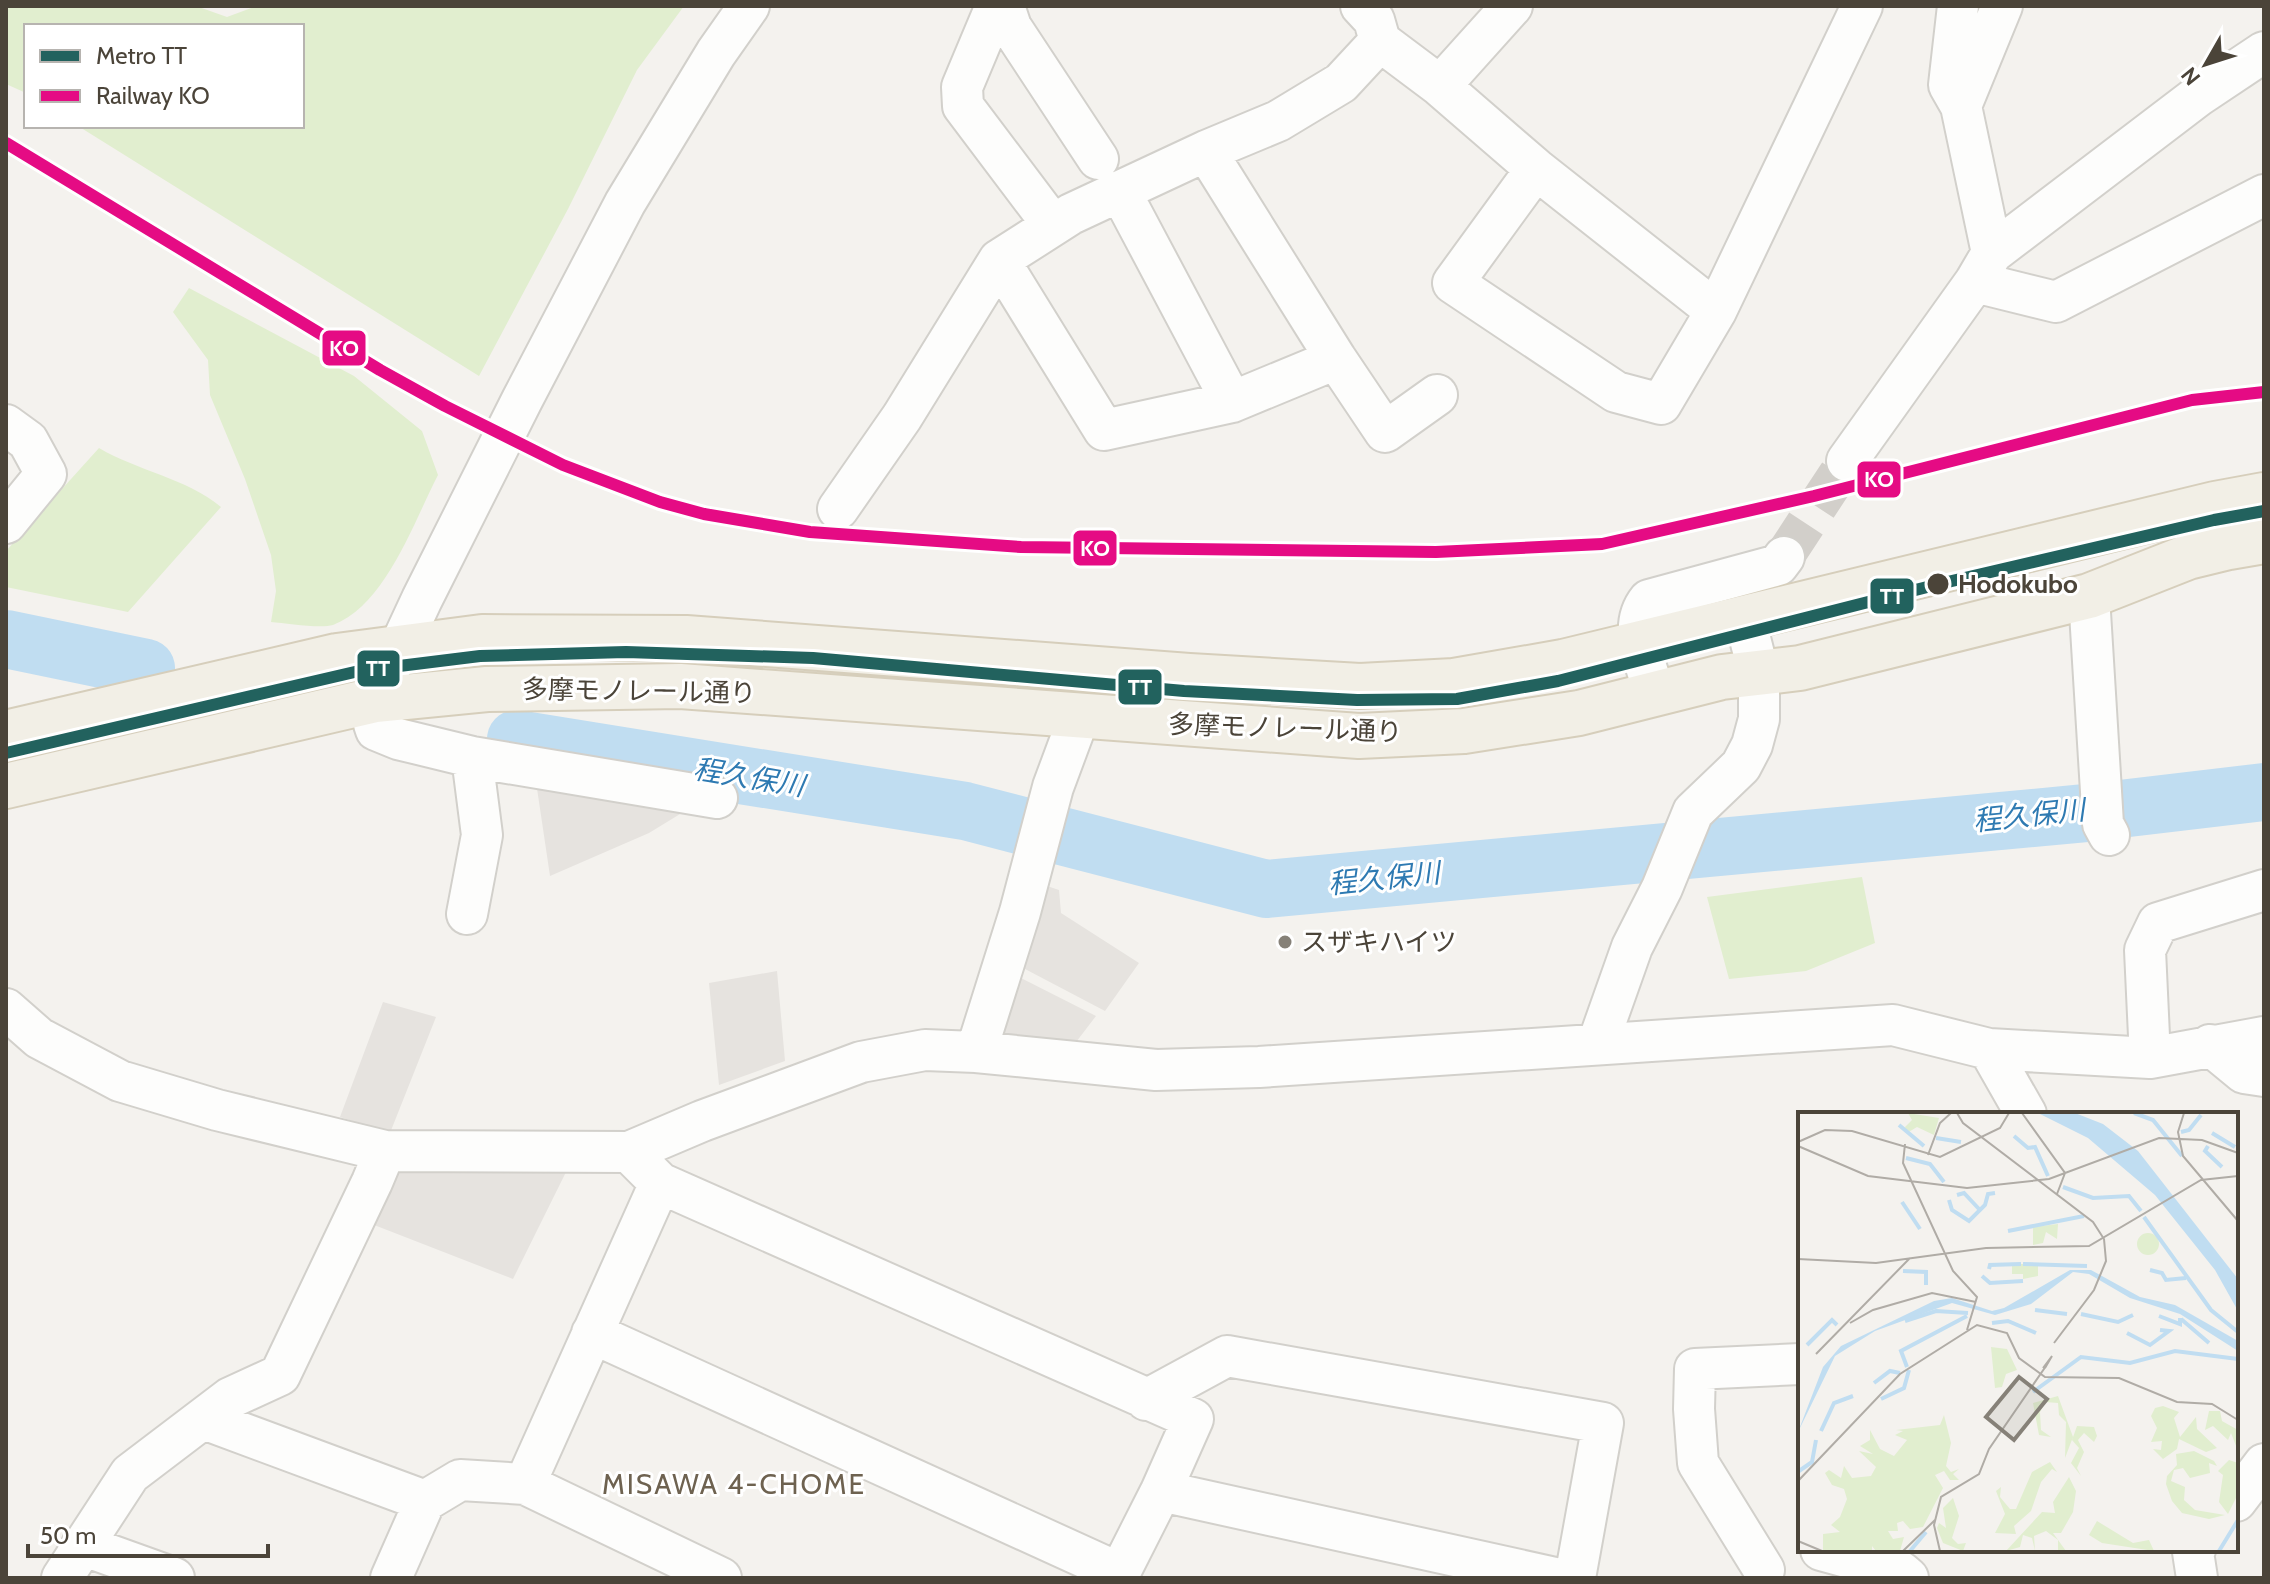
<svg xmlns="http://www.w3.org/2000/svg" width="2270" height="1584" font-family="Cabin,'Noto Sans JP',sans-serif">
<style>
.green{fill:#e1eecf}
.parking{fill:#e6e3df}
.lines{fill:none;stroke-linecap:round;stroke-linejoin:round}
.river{stroke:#c0ddf1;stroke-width:58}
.minor-tunnel{stroke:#d2cfca;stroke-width:40;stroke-dasharray:40 20;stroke-linecap:butt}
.minor-casing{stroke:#d2d0cb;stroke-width:44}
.major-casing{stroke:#d6cebb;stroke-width:48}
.minor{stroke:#fdfdfc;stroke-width:40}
.major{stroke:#f2efe6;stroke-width:44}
.rail-1-casing{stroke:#fff;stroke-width:18}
.rail-1{stroke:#e50b84;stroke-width:12}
.metro-1-casing{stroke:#fff;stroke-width:18}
.metro-1{stroke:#22625e;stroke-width:12}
.stop-dot{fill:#4b4439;stroke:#fff;stroke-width:3}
.poi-dot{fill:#868178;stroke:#fff;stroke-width:3}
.labels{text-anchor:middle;stroke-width:6;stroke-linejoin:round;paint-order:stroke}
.stop-label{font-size:26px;font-weight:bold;fill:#4b4439;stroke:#fff;text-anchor:start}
.street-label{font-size:26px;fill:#4b4439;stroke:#fff}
.poi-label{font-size:26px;fill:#4b4439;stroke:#fff;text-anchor:start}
.water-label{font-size:28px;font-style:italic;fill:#2e7ab2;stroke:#fff}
.neighbourhood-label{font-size:28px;letter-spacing:2px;fill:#6e6250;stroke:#fff}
.inset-river{fill:none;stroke:#c0ddf1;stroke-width:4}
.inset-road{fill:none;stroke:#b0aca6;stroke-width:2}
.view{fill:#868178;fill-opacity:0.15;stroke:#868178;stroke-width:4}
.inset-edge{fill:none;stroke:#4b4439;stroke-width:4}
.line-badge{stroke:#fff;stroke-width:3}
.badge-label{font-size:22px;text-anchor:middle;font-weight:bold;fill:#fff}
</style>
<rect width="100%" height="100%" fill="#f4f2ee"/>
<!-- green -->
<path class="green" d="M6,6H196L227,17L257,6H684L637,70L568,209L479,376L78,126H302V26H26V93L6,84Z
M189,288L354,376L422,431L438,475C414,521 386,605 333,625C320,629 286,623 271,622L276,591L271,555L245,479L210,395L208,360L173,312Z
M99,448C138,471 186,478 221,507L128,612L6,587V551Z
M1862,877L1875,943L1806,971L1729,979L1707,897Z"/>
<!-- parking -->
<path class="parking" d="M535,775L703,800L649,833L550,876Z
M1032,881L1059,890L1061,913L1139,963L1105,1011L1010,961Z
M1005,970L1096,1016L1070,1050L983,1039Z
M777,971L785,1061L719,1085L709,983Z
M383,1002L436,1017L390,1133L340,1117Z
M390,1171L566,1172L513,1279L369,1223Z"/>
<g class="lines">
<!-- river -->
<path class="river" d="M6,639L146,668
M516,739L965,811L1266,889L2086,813L2264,792"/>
<!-- minor-tunnel -->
<path class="minor-tunnel" d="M1784,557L1847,461"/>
<!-- minor casing -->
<g class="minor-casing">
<path id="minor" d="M996,6L962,87L963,106L1052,224
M1004,6L1011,27L1098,159
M1958,6L1949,85L1961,106
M1380,41L1440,86L1536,169L1716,311
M1440,86L1512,6
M1206,151L1336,359L1385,432L1437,395
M1536,169L1453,283L1616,392L1661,404L1716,311L1862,6
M1120,191L1232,402
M1992,253L1961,106L2002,6
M999,260L1104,430L1232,402L1336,359
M1975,282L2056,302L2264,195
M6,425L28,441L46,474L6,523
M1847,461L1975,282L1992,253L2198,96L2264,52
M838,509L902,417L999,260L1071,214L1206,151L1278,121L1341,83L1380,41L1374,20L1361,6
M2089,596L2103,824L2109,835
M1655,694C1646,664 1627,627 1649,600L1778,565L1784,557
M717,798L472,757L398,739L376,730L374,724L375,700L422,599L522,400L625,203L716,53L749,6
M467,914L482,835L472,757
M6,1009L39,1038L120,1081L217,1110L385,1151L629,1152L702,1121L861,1062L925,1050L976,1052L1156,1070L1259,1067L1893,1025L1989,1049L2150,1058L2264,1037
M1598,1043L1632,947L1662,888L1693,812L1741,766L1752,745L1759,719V674L1745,619
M2210,1045L2244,1073L2264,1076
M1989,1049L2026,1114
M976,1052L1020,912L1053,787L1079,717
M2150,1058L2145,950L2158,923L2264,890
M629,1152L660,1183L1193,1419L1161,1491L1117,1578
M592,1333L1119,1573
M1146,1400L1227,1356L1603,1423L1575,1578
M204,1419L425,1501L460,1480L525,1484L721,1578
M525,1484L660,1183
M1161,1491L1555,1578
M2236,1501L2264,1464
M82,1545L174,1578
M1821,1550L1901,1572L1908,1578
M2195,1550L2193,1552L2197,1578
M1764,1570L1698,1463L1694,1409L1695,1369L1800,1364
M62,1578L130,1474L230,1398L280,1375L372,1182L385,1151
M391,1578L425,1501"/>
</g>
<!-- major casing -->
<g class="major-casing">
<path id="major" d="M6,733L337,656L482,637L686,638L1189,676L1360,686L1454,681L1563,662L2215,504L2264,495
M6,786L375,700L487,689L680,686L1359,736L1464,731L1579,713L1722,677L1800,668L2089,596L2188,557L2229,547L2264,541"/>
</g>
<!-- minor -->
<use href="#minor" class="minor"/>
<!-- major -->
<use href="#major" class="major"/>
<!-- rail-1 casing -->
<g class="rail-1-casing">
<path id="rail-1" d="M6,143L380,370L445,406L563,465L660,502L704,514L810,532L1021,547L1436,552L1602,544L1814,496L2192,400L2264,392"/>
</g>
<!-- rail-1 -->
<use href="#rail-1" class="rail-1"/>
<!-- metro-1 casing -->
<g class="metro-1-casing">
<path id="metro-1" d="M6,753L359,671L480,656L626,652L813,658L1184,691L1357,700L1457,699L1558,681L1939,584L2214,520L2264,511"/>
</g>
<!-- metro-1 -->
<use href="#metro-1" class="metro-1"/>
</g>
<!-- markers -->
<circle class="stop-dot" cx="1938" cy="584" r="12"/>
<circle class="poi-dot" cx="1285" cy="942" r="8"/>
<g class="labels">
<!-- stop labels -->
<g class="stop-label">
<text x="1958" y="593">Hodokubo</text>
</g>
<!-- street labels -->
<g class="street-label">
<text transform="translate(639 691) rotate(1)" y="9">多摩モノレール通り</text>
<text transform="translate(1285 728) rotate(2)" y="9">多摩モノレール通り</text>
</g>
<!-- poi labels -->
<g class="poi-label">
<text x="1301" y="951">スザキハイツ</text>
</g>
<!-- water labels -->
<g class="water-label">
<text transform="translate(749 777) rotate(9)" y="10">程久保川</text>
<text transform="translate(2029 815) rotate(-6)" y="10">程久保川</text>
<text transform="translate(1384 878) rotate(-6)" y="10">程久保川</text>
</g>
<!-- neighbourhood labels -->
<g class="neighbourhood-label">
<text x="734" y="1494">MISAWA 4-CHOME</text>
</g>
</g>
<!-- overview -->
<g transform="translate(1798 1112)">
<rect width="440" height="440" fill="#f4f2ee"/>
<path d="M110,1L141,6L136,23L119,15L109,21L107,15L114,8ZM260,112L259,127L248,120L245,131L235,133V115ZM339 132a11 11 0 1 1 22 0a11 11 0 1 1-22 0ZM214,152H240V164L225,167V162H214ZM193,235L209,237L219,258L208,262L204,275L197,276ZM260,284L275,325L267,346L268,310L261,303L260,291L247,290L242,300L243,318L253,325L241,323L235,291ZM365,294L381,300L376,306L382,325L398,305L399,317L419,336L408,340L381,327L379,337L365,347L355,337L363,338L364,329L353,330L359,316L353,304L357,296ZM411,299H422L424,309L440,318V339L433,321L430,328L415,314L407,318ZM146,303L153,331L148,354L153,360L161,357L155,362L161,368H152L146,359L137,363L145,376L125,415L112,417L105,409L99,411L100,419H90L95,427L106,425L102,439H78L74,434V439H25V422L42,420L33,413L42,405L49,387L46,377L34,373L27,361L31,358L43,366L46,354L54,366L73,364L78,355L61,339L75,342L62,334L72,328V318L82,337L96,344L109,328L97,323L105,319L98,318L142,313ZM279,314L296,315L299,324L296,330L286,321L280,328L286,340L279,356L283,364L273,351L281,336L274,328ZM396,339L416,349L419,354L411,351L412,361L392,366L385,356L376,358L373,369L387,375L386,388L397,398L427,403L411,407L384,401L374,389L368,372L369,364L379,353L378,342ZM431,348L440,351V382L430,402L421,390L425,363L420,359ZM252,350L259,360L254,357L243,370L233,399L216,414L218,422L197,421L207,402L198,379L203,375L202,385L212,397H218L234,360ZM271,365L278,379L275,400L263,421H255L268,439H260V428L248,419L236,424L237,439L234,426L225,423L222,435L208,439L244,400L257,401L255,390ZM155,386L161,404L154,426L160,432L168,431L165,439L145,431L139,416L141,411L148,416L145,396ZM299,409L335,431L351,428L356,439L304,431L291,423Z" fill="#e1eecf"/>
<path d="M240,1H277L305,12L340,39L440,167V199L417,158L357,83L290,26ZM272,158H293L342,185L377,193L440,229V239L382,202L332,186L291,162L275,160L233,192L197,203L154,191L77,219L37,244L0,320L25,255L43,234L136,189L154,186L194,199L206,196Z" fill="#c0ddf1"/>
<path class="inset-river" d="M336,1L355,8L384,44M101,13L126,34M383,20L391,18L403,3M414,21L437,35M216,24L230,36L237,35L250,64M138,26L163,30M410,34L407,39L424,55M108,46L132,52L146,70M265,75L295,86L331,84L343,99M159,83L166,81L181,97M151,88L154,98L171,109L187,93L190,82L197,81M104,90L122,117M346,105L413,198L440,220M210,119L286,104M225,152L289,154M191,157L192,153L223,152M352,158L364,161L368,168L388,166M105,159L128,160V173M184,164L192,171L225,169M237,198L269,202M283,202L320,210L335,203M361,204L382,212V206M383,207L411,231M107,209L138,199L170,201M194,211L210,209L238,221M329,221L352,233L371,219L362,218M9,233L34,208L39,213M109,255L103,239L169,204M76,271L92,259L102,261M235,280L283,245L332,251L377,239L440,247M83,287L106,276L111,258M23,319L36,291L55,284M1,359L14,350L18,328M112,439L128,420M421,439L440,408"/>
<path class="inset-road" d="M159,1L165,11L295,110L306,127L308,149L296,178L256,231M224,1L267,61L259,82M386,1L380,20L385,44L440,109M0,30L27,18L54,19L142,45L202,16L211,1M107,32L105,51L155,159L179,185L169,218M0,34L70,64L169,76L251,67L361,26L404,28L440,41M130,43L142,11L153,1M0,147L78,151L188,136L291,134L403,68L440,64M52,211L75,198L134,181L178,190M18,242L112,146M245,256L254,244L247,256M0,369L102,262L179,213L209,221L221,246L247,265L321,266L379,290L414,292L440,308M0,429L24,439M105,439L137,408M142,439L136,413L143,385L181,362L191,337L248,254"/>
<path class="view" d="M221,265L249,287L216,328L188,305Z"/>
<rect width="440" height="440" class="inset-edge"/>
</g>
<g class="line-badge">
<rect x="321" y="329" width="46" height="38" rx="8" fill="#e50b84"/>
<rect x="1856" y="460" width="46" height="39" rx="8" fill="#e50b84"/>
<rect x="1072" y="529" width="46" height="38" rx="8" fill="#e50b84"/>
<rect x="1869" y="577" width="46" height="38" rx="8" fill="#22625e"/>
<rect x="356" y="649" width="45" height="39" rx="8" fill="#22625e"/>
<rect x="1117" y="668" width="46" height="38" rx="8" fill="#22625e"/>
</g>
<g class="badge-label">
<text x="344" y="356">KO</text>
<text x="1879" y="487">KO</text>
<text x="1095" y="556">KO</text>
<text x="1892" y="604">TT</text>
<text x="378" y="676">TT</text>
<text x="1140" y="695">TT</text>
</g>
<!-- border -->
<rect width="2270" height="1584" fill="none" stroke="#4b4439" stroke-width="16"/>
<!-- legend -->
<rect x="24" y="24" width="280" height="104" fill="#ffffff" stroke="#b7b4b0" stroke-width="2"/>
<rect x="40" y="50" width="40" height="12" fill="#22625e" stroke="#b7b4b0" stroke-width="2"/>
<text x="96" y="64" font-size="24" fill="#4b4439">Metro TT</text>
<rect x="40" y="90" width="40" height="12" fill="#e50b84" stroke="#b7b4b0" stroke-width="2"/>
<text x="96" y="104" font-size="24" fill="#4b4439">Railway KO</text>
<!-- north arrow -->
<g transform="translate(2206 64) rotate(231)" stroke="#ffffff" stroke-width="6" paint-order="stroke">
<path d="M0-6L14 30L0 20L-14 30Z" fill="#4b4439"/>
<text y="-12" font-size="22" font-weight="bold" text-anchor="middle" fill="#4b4439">N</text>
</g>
<!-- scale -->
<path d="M28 1544v12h240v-12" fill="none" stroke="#4b4439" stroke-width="4"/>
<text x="40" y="1544" font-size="24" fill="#4b4439" stroke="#ffffff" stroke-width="6" paint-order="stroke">50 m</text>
</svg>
